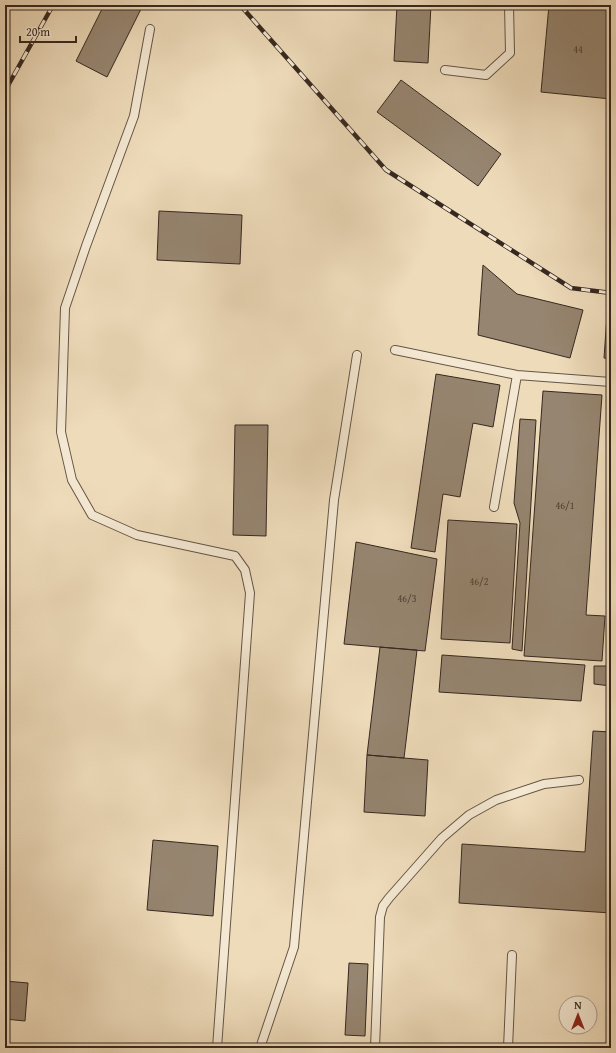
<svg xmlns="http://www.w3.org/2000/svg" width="616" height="1053" font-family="'Gentium Book Plus',serif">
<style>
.building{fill:#968570;stroke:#362820}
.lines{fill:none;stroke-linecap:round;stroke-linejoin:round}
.service-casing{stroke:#645546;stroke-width:10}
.service{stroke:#f4e8d2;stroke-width:8}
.rail-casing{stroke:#362820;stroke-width:4.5}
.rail{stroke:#f4e8d2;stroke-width:3;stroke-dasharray:9;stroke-linecap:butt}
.labels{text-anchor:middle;stroke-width:3.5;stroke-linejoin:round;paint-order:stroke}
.number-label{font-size:10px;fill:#4e3f34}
</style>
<rect width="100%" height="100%" fill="#eedbba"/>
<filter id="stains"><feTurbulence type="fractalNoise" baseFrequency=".005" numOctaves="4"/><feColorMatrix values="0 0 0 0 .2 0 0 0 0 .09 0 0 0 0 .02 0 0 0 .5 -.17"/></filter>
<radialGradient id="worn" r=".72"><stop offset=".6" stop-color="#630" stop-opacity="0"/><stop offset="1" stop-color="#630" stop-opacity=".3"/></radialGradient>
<!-- building -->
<path class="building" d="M104,5H143L107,77L76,61Z
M397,5H431L428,63L394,61Z
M549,5H611V99L541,92Z
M401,80L501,154L478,186L377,112Z
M159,211L242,215L240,264L157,260Z
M483,265L517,294L583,310L570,358L478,335Z
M607,316L611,317V359L604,358Z
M436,374L500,385L493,427L473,423L460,497L443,494L435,552L411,548Z
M543,391L602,395L586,615L605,616L602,661L524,656Z
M520,419L536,420L522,651L512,649L520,523L514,503Z
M235,425H268L266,536L233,535Z
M448,520L517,524L510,643L441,639Z
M356,542L437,559L425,651L344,644Z
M380,647L417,650L404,758L367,755Z
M442,655L585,665L581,701L439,692Z
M594,666H611V686L594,684Z
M593,731L611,732V913L459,903L462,844L585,852Z
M367,755L428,760L425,816L364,812Z
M153,840L218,846L213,916L147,910Z
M349,963L368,964L365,1036L345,1035Z
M5,981L28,983L25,1021L5,1019Z"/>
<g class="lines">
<!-- service casing -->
<g class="service-casing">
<path id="service" d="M150,29L134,116L86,246L65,308L61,432L72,480L92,515L137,535L235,556L245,570L250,593L217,1048
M445,70L486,75L510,53L509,5
M395,350L517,375L611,382
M494,507L517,375
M260,1048L294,947L334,500L357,355
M375,1048L380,917L383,906L389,898L442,838L469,815L496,800L544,784L579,780
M508,1048L512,955"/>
</g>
<!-- service -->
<use href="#service" class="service"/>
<!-- rail casing -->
<g class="rail-casing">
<path id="rail" d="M240,5L386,170L571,288L611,293
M5,91L53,5"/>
</g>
<!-- rail -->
<use href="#rail" class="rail"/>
</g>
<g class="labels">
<!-- number labels -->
<g class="number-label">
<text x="578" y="53">44</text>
<text x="565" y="509">46/1</text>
<text x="479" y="585">46/2</text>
<text x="407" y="602">46/3</text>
</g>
</g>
<!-- margin -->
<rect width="616" height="1053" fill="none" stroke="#eedbba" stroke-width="20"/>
<rect x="6" y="6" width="604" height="1041" fill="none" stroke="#362820" stroke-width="2"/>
<rect x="10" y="10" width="596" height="1033" fill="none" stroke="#362820"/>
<!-- north arrow -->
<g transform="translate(578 1015)"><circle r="19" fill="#f4e8d2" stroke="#a89b8b"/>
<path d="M0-3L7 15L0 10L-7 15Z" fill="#8f2418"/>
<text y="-6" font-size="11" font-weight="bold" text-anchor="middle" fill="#362820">N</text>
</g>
<!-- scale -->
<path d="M20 36v6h56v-6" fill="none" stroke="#362820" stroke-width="2"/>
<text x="26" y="36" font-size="12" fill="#362820" stroke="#f4e8d2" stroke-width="3" paint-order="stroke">20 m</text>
<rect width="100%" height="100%" filter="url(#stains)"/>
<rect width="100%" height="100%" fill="url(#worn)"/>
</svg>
